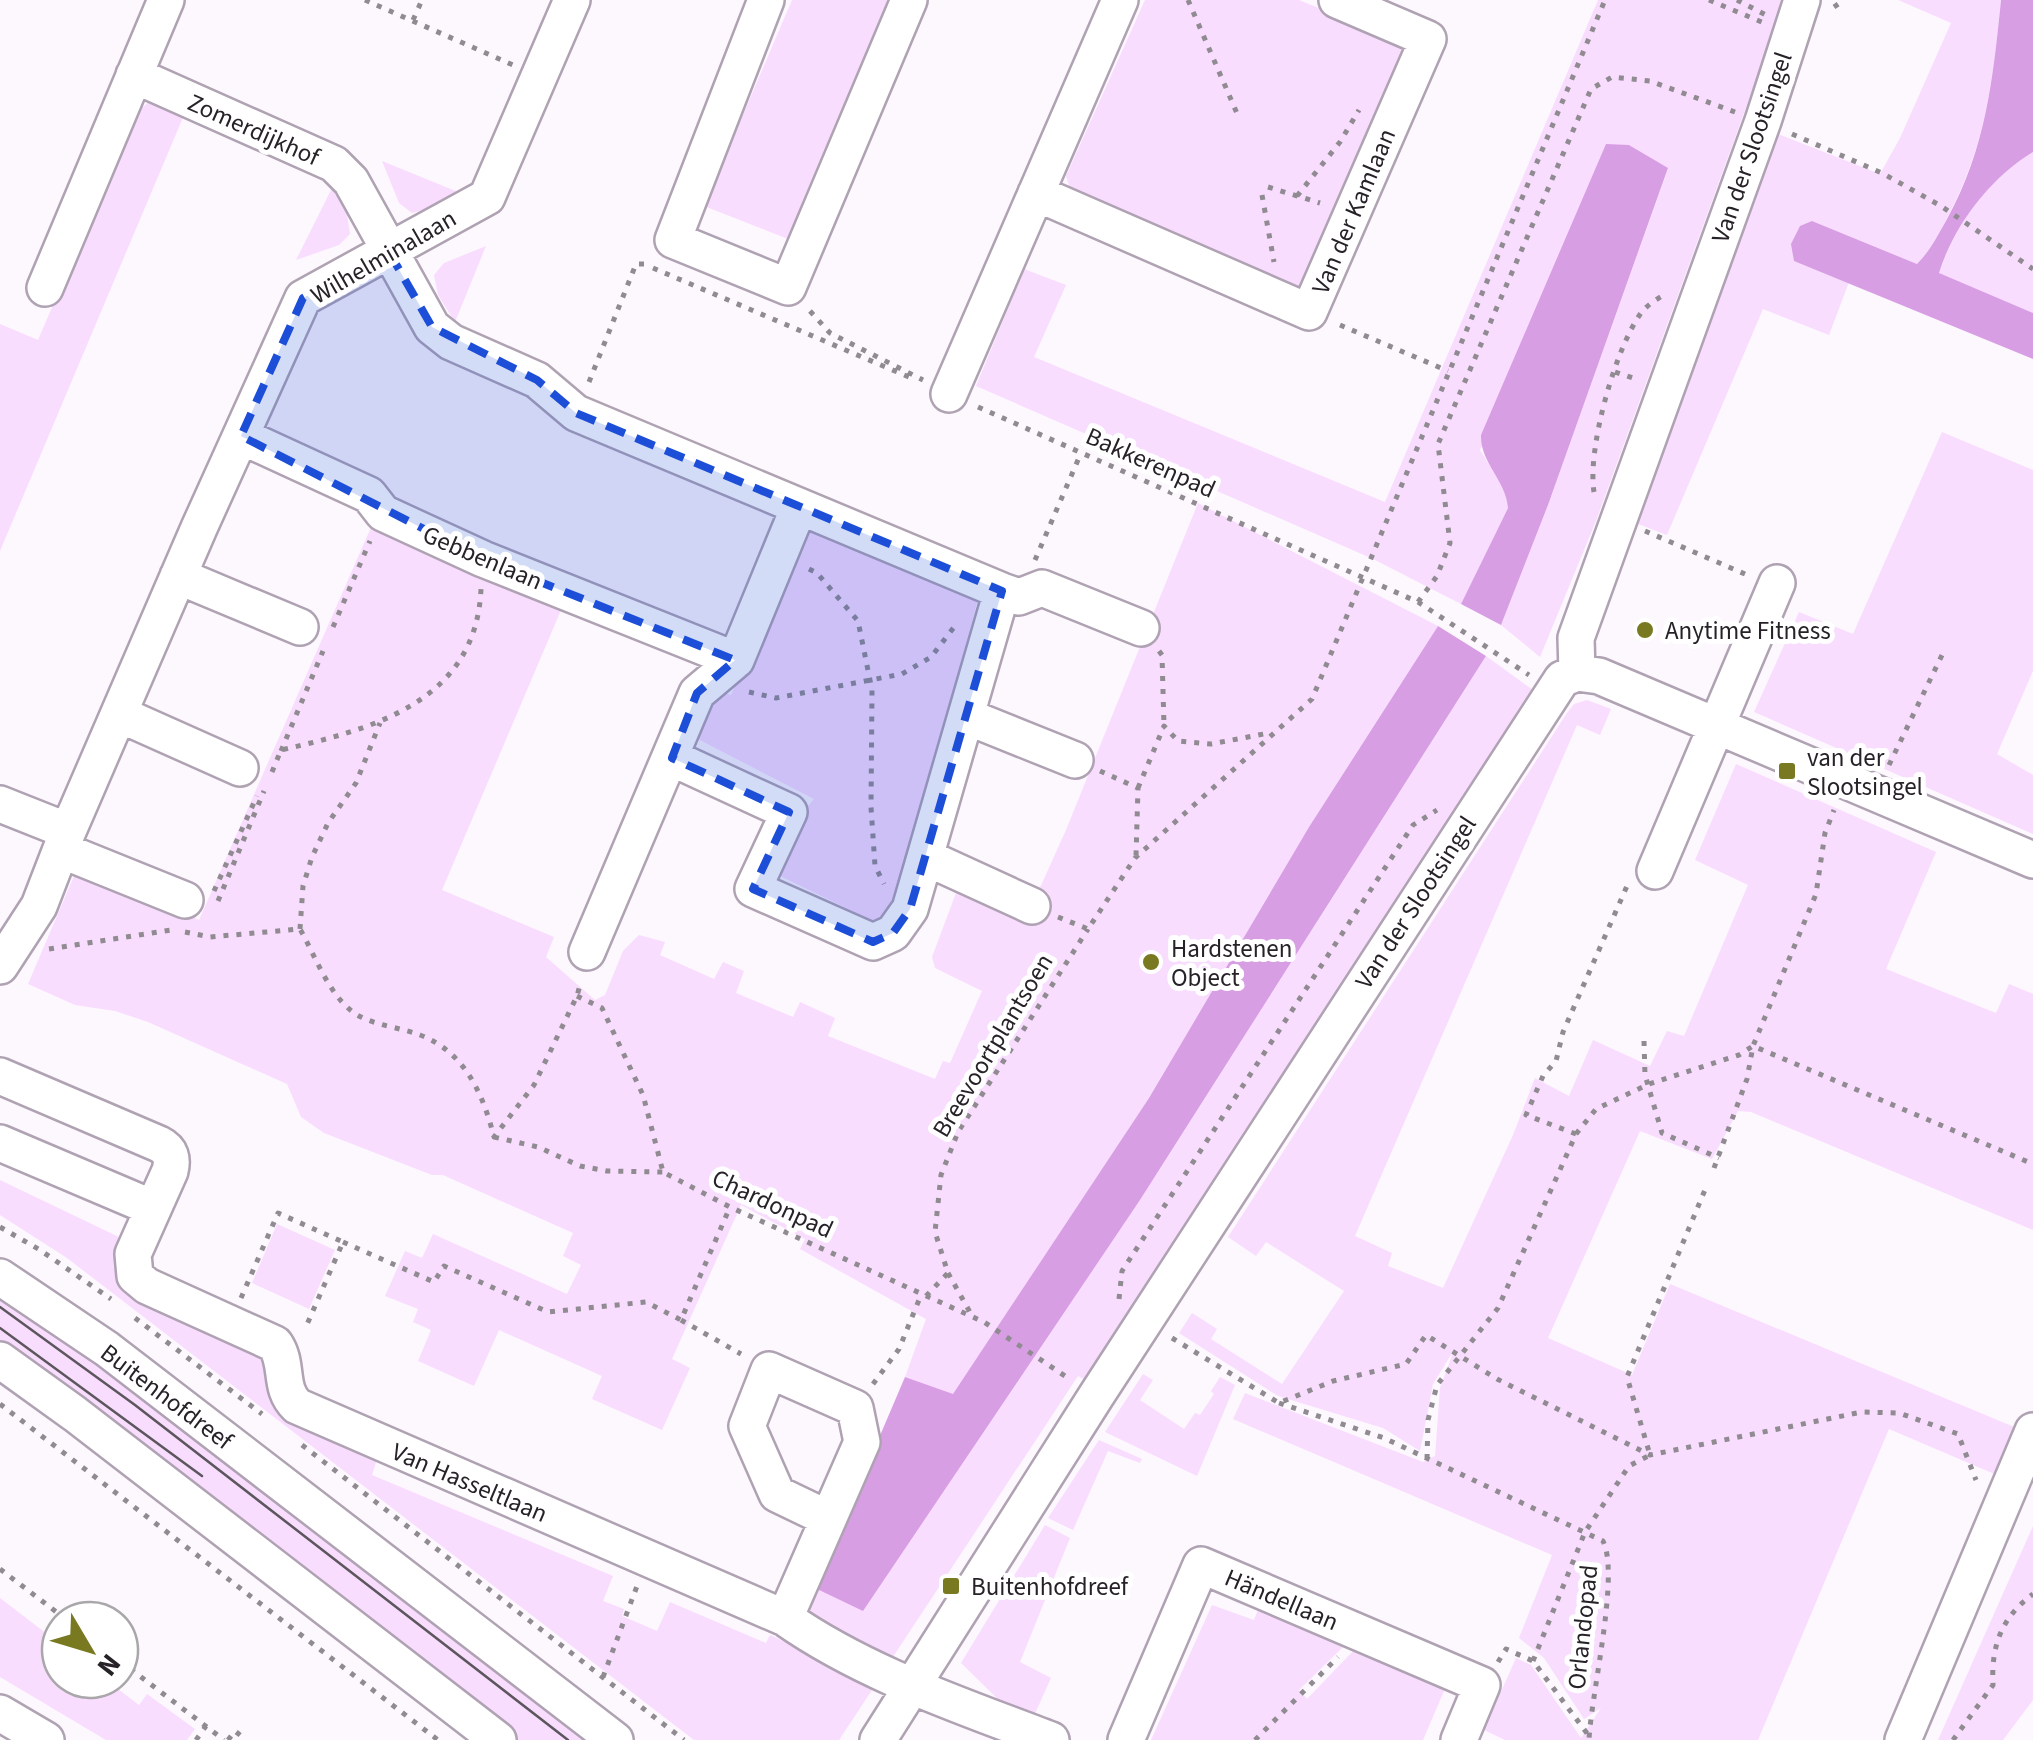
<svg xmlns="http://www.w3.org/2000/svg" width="2033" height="1740" font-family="'Source Sans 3',sans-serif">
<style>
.green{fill:#f9ddff}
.water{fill:#d89ee4}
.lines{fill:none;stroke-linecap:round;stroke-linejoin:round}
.minor-casing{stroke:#afa2b2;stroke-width:40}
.path{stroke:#908a91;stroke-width:5;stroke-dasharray:5 8;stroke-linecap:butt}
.minor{stroke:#fff;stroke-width:35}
.tram{stroke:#5c565d;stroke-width:2.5}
.marked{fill:#1d4ed8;fill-opacity:0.2;stroke:#1d4ed8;stroke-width:8;stroke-dasharray:20 12;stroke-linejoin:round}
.poi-dot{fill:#787921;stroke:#fff;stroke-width:4}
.labels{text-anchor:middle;stroke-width:10;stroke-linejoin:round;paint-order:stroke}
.street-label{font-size:25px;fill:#272228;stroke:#fff}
.poi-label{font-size:25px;fill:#272228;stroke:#fff;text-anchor:start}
</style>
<rect width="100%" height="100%" fill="#fdf7fe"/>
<!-- green -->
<path class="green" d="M792,0H888L802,202L809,205L793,241L704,206Z
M1145,0H1299L1414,47L1305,291L1071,191L1066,176Z
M1598,0H1785L1596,521L1540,657L1501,625L1548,505L1668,169L1629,145L1480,450L1507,493L1508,508L1461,604L1373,559L976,386L1024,269L1066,285L1034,357L1385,502Z
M1898,0H2001C1993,81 1986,145 1947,218C1938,235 1930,251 1917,264L1812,221L1794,260L1849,282L1829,335L1763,309L1667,535L1638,524L1778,134L1880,174L1900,138L1951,23Z
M152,99L187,108L0,551V324L38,340L135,114Z
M2033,152V313L1939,274C1954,225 1989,178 2033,152Z
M382,161L458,192L431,208L412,213L399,203Z
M333,186L347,214L350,234L339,245L296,260Z
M486,246L455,322L438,295L434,275L444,263Z
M1942,432L2033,470V671L1997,754L2033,775V834L1754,712L1799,612L1853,634Z
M1198,503L1438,626L1309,827L1149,1098L953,1395L905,1377L926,1319L800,1249L805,1239L741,1205L672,1359L690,1368L662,1430L592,1399L602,1376L499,1330L474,1386L418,1361L431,1330L413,1322L418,1309L385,1296L405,1251L422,1258L433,1234L567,1294L581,1265L563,1256L573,1233L443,1175H432L324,1133L301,1117L287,1084L148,1022L115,1011L75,1005L28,984L77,869L199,920L376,516L567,596L442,890L554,937L546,957L595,1000L605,995L623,951L639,935L665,942L660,955L714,979L723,962L744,971L736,993L793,1017L800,1002L835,1018L828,1036L935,1079L943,1061L950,1063L982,991L935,968L932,957L959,885L1029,912L1066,830Z
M807,519L980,592L894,911L879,924L778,875L802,813L814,799L690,735L710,688L731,695Z
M1486,656L1533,690L1089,1382L1078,1376L889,1663L811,1624L800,1602L873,1433L880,1437L862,1610L1140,1200Z
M1587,700L1611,709L1600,735L1577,725L1355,1236L1392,1253L1388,1266L1443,1288L1513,1135L1535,1078L1569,1096L1593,1040L1650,1066L1667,1031L1684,1036L1748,885L1695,860L1736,764L1936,852L1886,969L1996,1013L2009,984L2033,994V1230L1751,1112L1738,1111L1712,1159L1640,1131L1548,1338L1632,1375L1670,1284L2019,1429L1999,1476L1889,1429L1758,1740H1505L1484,1730L1516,1658L1531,1665L1581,1738L1601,1708L1584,1719L1544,1658L1519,1638L1552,1555L1233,1419L1245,1393L1423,1462L1435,1456L1440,1388L1454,1350L1433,1384L1420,1451L1383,1428L1278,1396L1179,1333L1192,1313L1217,1329L1211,1339L1282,1384L1344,1291L1266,1242L1256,1256L1228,1237L1567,713L1574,704Z
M0,1180L125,1240L120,1251L264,1347L274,1388L378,1456L372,1475L613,1576L603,1601L624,1609L622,1616L657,1631L670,1602L766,1643L770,1635L876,1684L839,1740H694L67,1258L0,1215Z
M277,1224L335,1250L309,1309L252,1283Z
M0,1292L98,1356L594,1740H510L0,1349Z
M1143,1374L1153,1380L1140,1400L1184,1429L1195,1413L1200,1415L1214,1394L1211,1391L1220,1377L1235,1385L1197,1476L1105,1432Z
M1099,1440L1142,1459L1140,1463L1108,1451L1073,1530L1048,1518Z
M1045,1525L1070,1538L1020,1662L1051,1678L1033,1718L1009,1710L961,1663Z
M2033,1526V1700L2003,1740H1938Z
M0,1598L60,1644V1680H106L139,1705L147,1694L195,1729L187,1740H106L0,1677Z
M1212,1605L1254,1620L1259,1607L1346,1644L1299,1690L1307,1699L1356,1648L1447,1684L1423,1740H1151Z"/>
<!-- water -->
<path class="water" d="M2001,0H2033V152C1990,178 1954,225 1939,273L2033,313V359L1794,261L1791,244L1800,226L1812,221L1917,264C1930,251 1938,235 1947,219C1986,148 1993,79 2001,0Z
M1606,144L1629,145L1668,168L1548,505L1501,625L1461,604L1508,508C1506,480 1480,463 1481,435Z
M1438,626L1486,656L1140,1200L863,1611L815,1588L905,1377L953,1394L1149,1098L1309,827Z"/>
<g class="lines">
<!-- minor casing -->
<g class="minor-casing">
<path id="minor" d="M766,0L673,240L788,287L909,0
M134,75L334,164L351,181L432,327L451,342L537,380L576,413L1002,591L1019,597L1042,588L1141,628
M1036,193L1309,312L1428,39L1337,0
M45,288L166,0
M949,394L1120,0
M241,436L369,495L383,513L483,559L736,660
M178,576L300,627
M1577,673L1576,638L1763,121L1802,0
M119,714L240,768
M968,717L1075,760
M672,758L789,812L753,889L873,942L893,933L910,909L1002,591
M0,804L68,831
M61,850L185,900
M925,857L1032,906
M1655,871L1777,583
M587,952L697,693L736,660L799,507
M0,966L39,906L68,831L199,528L303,298L487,197L572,0
M0,1076L159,1144C171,1150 173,1159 170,1171L133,1254L135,1276L147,1286L275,1344C289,1364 278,1388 297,1406L785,1618C865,1674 960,1705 1051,1740
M0,1143L153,1208
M0,1277L107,1349L615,1740
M0,1360L75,1414L498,1740
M785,1618L862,1442L855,1408L769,1370L747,1426L777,1494L827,1518
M0,1713L46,1740
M878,1740L1096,1396L1562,679L1577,673L1599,676L2033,860
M1126,1740L1201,1565L1482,1685L1459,1740
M1903,1740L2033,1431"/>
</g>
<!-- path -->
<path class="path" d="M365,0L513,65
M1188,0L1239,118
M1709,0L1764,23
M1737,0L1766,15
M1834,7L1844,0
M413,20L422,0
M1792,134L1882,173L1941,206L2033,269
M1268,187L1320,203
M1262,195L1274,262
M1297,196L1340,142L1359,110
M653,268L909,377
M810,311L830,333L923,380
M1340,325L1448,371
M1615,372L1636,379
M589,382L636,264H652
M978,407L1418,602L1529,675
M1594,492C1587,449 1615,349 1641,313C1647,305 1657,299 1665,294
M1645,531L1745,574
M1035,560L1081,453
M809,569L817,573L858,621L872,690L871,807L875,866L884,884
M1418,602L1437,576L1450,543L1438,444L1591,89L1612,77L1650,81L1735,112
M333,627L370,541
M1159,651L1162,655L1164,726
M749,692L776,698L902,674L931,657L958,622
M281,751L323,651
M1889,765L1942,655
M1100,771L1138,788L1136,856
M272,772L281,750C373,729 476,702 481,589
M1138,788L1164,726L1178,741L1211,744L1269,733
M214,891L257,796
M218,901L264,791
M1058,917L1088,929L1135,858L1312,699L1605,0
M300,929L303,886L312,857L328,823L356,783L380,723
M185,932L210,937L300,929C316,957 331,1002 361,1017C379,1026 402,1028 420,1035C465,1052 483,1094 494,1137L534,1085L577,996L581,981
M49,949L171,930
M577,996L602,1008L643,1095L663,1172L730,1207L984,1322L1068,1378
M1644,1041L1645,1075L1662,1133L1719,1158
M1576,1134L1526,1115L1543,1076L1556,1061L1563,1032L1627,886
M494,1137L538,1147L580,1166L607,1171L663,1172
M1714,1168L1747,1079L1753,1046L1816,894L1825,833L1834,810
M0,1227L40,1250L111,1299
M343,1242L434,1282L444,1266L548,1312L646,1302L681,1320L730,1207
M948,1273L971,1314
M926,1296L948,1273L935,1232L941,1175L958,1132L1088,929
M241,1298L278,1213L343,1242L305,1329
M1119,1299L1122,1271L1413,825L1437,810
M135,1318L262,1414
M681,1320L741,1354
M1172,1338L1279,1403L1333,1381L1406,1364L1426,1335L1497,1379L1650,1455L1862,1412L1899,1413L1958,1434L1976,1480
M873,1384L899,1349L921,1295
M1279,1403L1384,1438L1603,1541C1620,1575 1591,1694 1589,1740
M0,1404L438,1740
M302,1445L684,1740
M1427,1459L1428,1420L1437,1385L1498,1308L1576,1134L1596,1109L1649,1084L1739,1055L1753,1046L2033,1164
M0,1569L67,1620
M120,1661L224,1740
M1533,1661L1585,1532L1629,1466L1650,1455L1627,1377L1707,1185
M1498,1662L1506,1649L1533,1661L1589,1736
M603,1677L637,1586
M196,1740L206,1726
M228,1740L235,1731L246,1740
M1255,1740L1338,1657
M1953,1740L1993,1685C1991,1646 2001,1618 2033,1594"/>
<!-- minor -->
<use href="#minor" class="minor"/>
<!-- tram -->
<path class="tram" d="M0,1307L135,1405L568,1740
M0,1328L202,1476"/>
</g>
<!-- marked area -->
<path class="marked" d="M389,252L432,327L537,380L576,413L1002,591L910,909L893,933L873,942L753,889L789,812L672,758L697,693L735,660L483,559L241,436L303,298Z"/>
<!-- markers -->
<g class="poi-dot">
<circle cx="1645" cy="630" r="10"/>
<rect x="1777" y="761" width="20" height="20" rx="5"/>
<circle cx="1151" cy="962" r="10"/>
<rect x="941" y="1576" width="20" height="20" rx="5"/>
</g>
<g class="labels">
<!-- street labels -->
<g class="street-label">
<text transform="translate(254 129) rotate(24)" y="9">Zomerdijkhof</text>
<text transform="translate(1751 147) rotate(-71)" y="9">Van der Slootsingel</text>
<text transform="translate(1353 211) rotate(-67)" y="9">Van der Kamlaan</text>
<text transform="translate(383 256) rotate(-30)" y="9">Wilhelminalaan</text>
<text transform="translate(1151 462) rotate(24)" y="9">Bakkerenpad</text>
<text transform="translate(483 557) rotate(23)" y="9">Gebbenlaan</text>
<text transform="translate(1415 902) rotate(-57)" y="9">Van der Slootsingel</text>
<text transform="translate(992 1045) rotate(-59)" y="9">Breevoortplantsoen</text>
<text transform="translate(773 1203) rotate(25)" y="9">Chardonpad</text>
<text transform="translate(167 1396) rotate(37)" y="9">Buitenhofdreef</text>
<text transform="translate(470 1482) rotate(23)" y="9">Van Hasseltlaan</text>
<text transform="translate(1282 1599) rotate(23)" y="9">Händellaan</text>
<text transform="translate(1582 1627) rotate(-84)" y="9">Orlandopad</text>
</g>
<!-- poi labels -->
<g class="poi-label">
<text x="1665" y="639">Anytime Fitness</text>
<text x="1807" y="766">van der<tspan x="1807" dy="29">Slootsingel</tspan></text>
<text x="1171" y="957">Hardstenen<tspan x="1171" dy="29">Object</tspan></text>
<text x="971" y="1595">Buitenhofdreef</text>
</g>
</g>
<!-- north arrow -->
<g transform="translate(90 1650) rotate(128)"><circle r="48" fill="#ffffff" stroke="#a9a7a9" stroke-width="2.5"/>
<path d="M0-8L18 38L0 25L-18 38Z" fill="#787921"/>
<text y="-15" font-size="28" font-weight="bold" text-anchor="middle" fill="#272228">N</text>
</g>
</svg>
